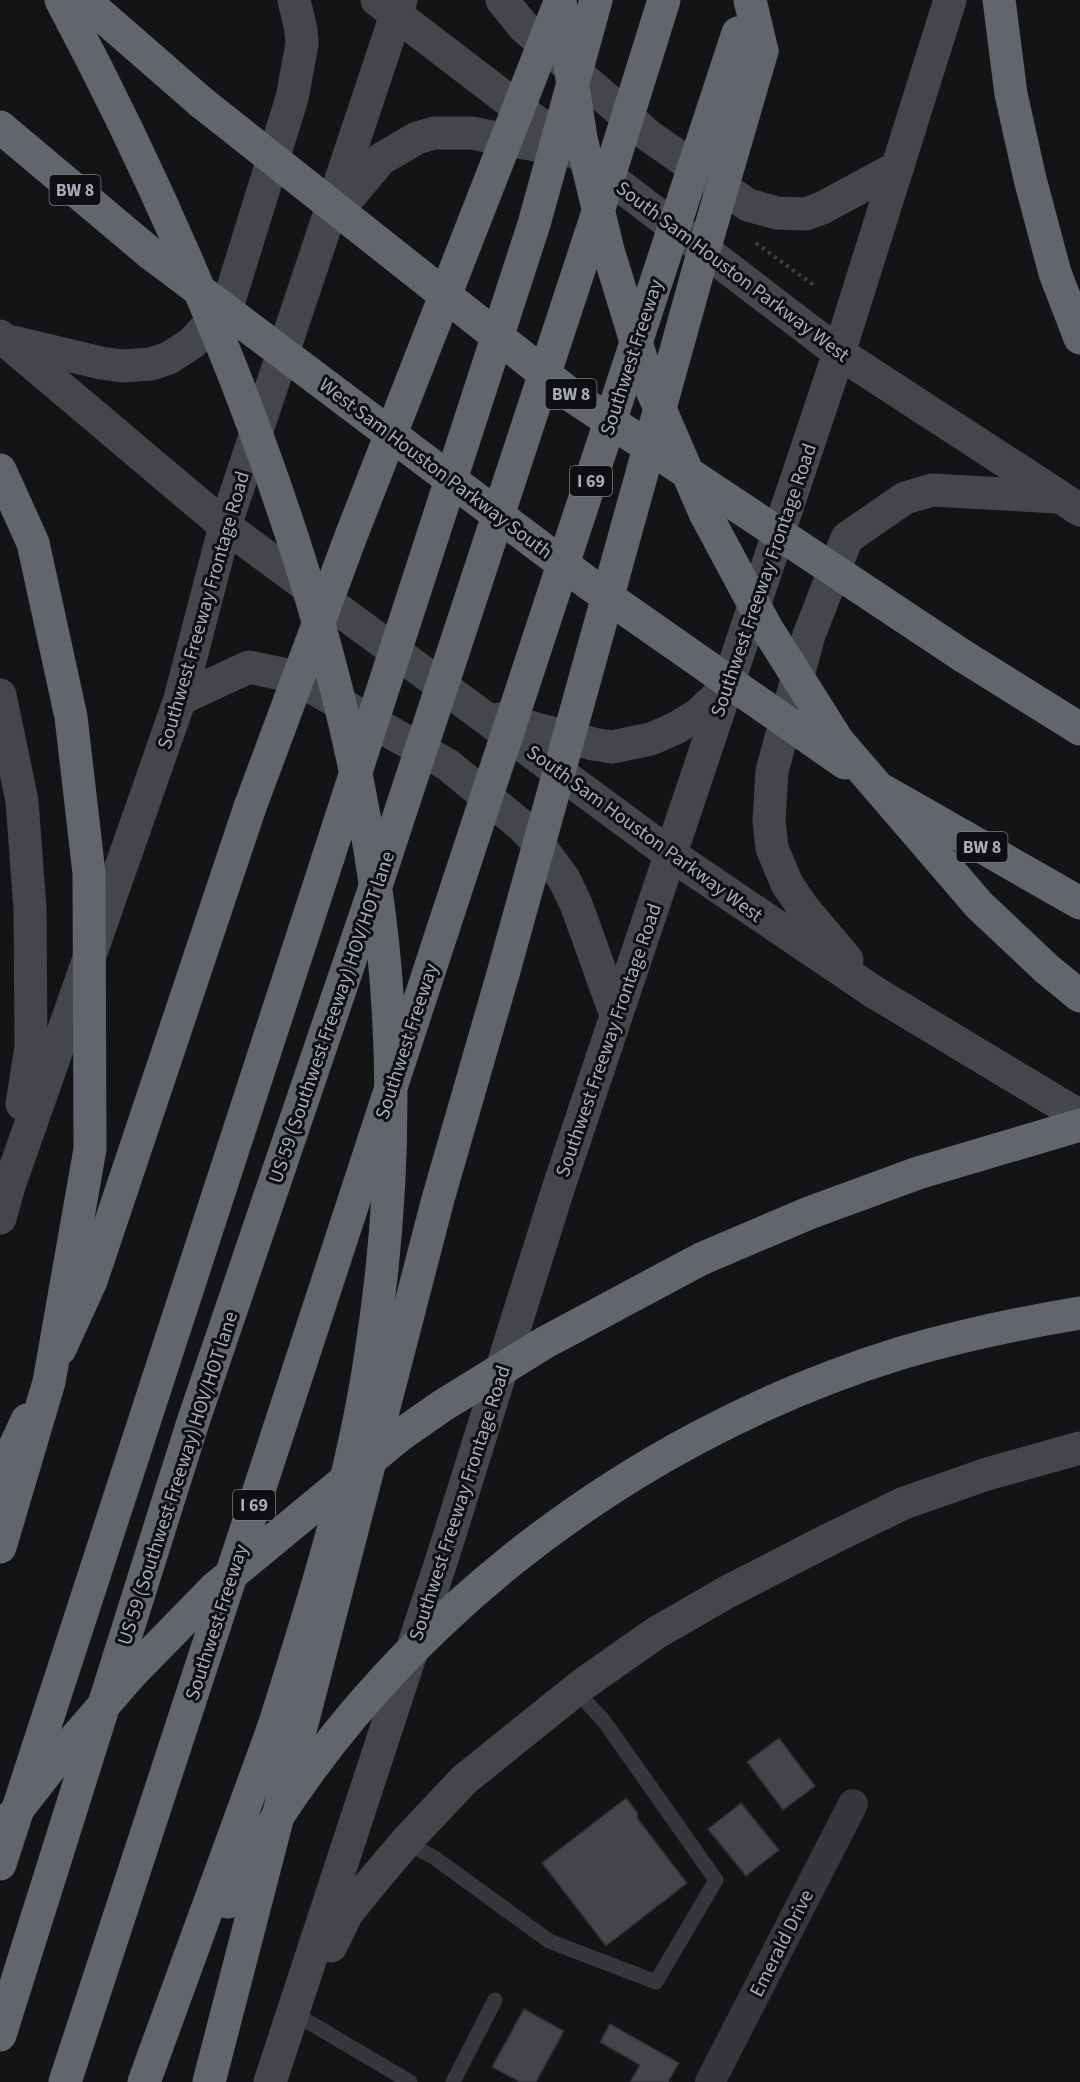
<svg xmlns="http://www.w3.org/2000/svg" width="1080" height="2082" font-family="'Source Sans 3',sans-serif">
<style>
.building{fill:#434549;stroke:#2e2f32;stroke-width:1.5}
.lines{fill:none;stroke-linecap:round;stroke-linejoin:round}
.path{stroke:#3c3e41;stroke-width:4;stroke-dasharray:3 4.5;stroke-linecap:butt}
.lane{stroke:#36373b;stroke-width:15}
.street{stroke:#36373b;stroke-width:30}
.secondary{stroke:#44464a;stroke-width:33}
.highway{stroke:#62656b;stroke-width:33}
.highway-bridge{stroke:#62656b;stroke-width:33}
.labels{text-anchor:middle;stroke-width:6;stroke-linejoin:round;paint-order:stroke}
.shield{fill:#0f0f11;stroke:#797d84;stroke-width:1.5}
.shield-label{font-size:18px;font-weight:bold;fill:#a7acb5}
.street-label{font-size:20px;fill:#a7acb5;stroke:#0f0f11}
</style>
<rect width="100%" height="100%" fill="#141416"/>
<!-- building -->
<path class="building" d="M779,1738L815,1786L783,1810L747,1762Z
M626,1798L637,1812L638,1819L687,1883L606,1946L542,1863Z
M741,1803L779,1850L746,1876L708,1829Z
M524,2009L564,2031L536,2082H520L492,2067Z
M610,2024L679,2063L668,2082H630L640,2065L600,2042Z"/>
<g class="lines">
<!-- path -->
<path class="path" d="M756,243L816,287"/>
<!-- lane -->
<path class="lane" d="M406,1842L435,1858L549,1941L656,1982L716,1880L604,1721L575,1690
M297,2015L410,2082
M453,2082L495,2000"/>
<!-- street -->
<path class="street" d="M710,2082L853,1804"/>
<!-- secondary -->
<path class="secondary" d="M377,0L839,353L1080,510
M502,0L524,27L649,136L748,205L777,213L806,214L822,208L898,167
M339,209L381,159L417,138L434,133H471L568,151
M0,336L225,526L670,854L874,992L1080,1116
M13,342L101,363L122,366L151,364L169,358L192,343L228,304L292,98L302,44L301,30L294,0
M0,695L22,801L30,909L31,1047L22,1104
M180,699L249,667L292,676L448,765L522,826L537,842L564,879L576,904L616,1015
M499,719L593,744L612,747L651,739L676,728L699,714L726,688
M847,960L804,909L787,884L772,848L769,821L772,771L809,635L847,538L905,498L932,490L1058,497
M0,1218L9,1186L180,699L225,526L401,0
M331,1946L347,1913L377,1876L411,1836L465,1779L582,1685L656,1633L727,1592L828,1540L904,1503L987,1474L1080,1448
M270,2082L442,1559L559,1186L839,353L950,0"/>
<!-- highway -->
<path class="highway" d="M84,0L201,102
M750,0L762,51
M999,0L1011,94L1030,179L1055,273L1080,338
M0,127L150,253
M963,656L1080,729
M884,791L1080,903
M60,1349L91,1281L250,807
M0,1479L27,1420
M0,1864L328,858
M0,2035L193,1422L375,887
M65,2082L443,929
M144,2082L273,1729
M209,2082L438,1199L503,974"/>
<!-- highway-bridge -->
<path class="highway-bridge" d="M61,0C125,120 182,243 232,370C297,536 350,707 375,883C398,1038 395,1199 371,1353C352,1482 312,1606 273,1729
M560,0L581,138L608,250L648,381L705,513L766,627L838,741L979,905L1047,969L1080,996
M201,102L575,398L963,656
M150,253L592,586L845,763
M0,470L33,543L71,717L89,873L90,1149L49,1382L0,1547
M250,807L351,536L560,2
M328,858L534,224L596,0
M378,880L595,221L664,0
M443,929L738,33
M503,974L700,264L762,51
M0,1832L53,1764L131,1674L215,1588L399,1436L442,1406L544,1343L701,1259L809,1213L918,1173L1080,1125
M228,1902C363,1640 621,1439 901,1353C959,1336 1020,1323 1080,1313"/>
</g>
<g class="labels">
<!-- shield labels -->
<g class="shield">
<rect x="49.5" y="175" width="51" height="30" rx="4.5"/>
<rect x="545.5" y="379" width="51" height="30" rx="4.5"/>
<rect x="570" y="466" width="42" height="30" rx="4.5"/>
<rect x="956.5" y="832" width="51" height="30" rx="4.5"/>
<rect x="233" y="1490" width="42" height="30" rx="4.5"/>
</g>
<g class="shield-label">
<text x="75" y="196">BW 8</text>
<text x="571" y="400">BW 8</text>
<text x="591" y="487">I 69</text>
<text x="982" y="853">BW 8</text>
<text x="254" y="1511">I 69</text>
</g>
<!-- street labels -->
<g class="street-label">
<text transform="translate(733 271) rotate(37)" y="7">South Sam Houston Parkway West</text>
<text transform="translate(631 357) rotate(-72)" y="7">Southwest Freeway</text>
<text transform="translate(436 468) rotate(37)" y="7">West Sam Houston Parkway South</text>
<text transform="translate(763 580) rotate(-71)" y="7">Southwest Freeway Frontage Road</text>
<text transform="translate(203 610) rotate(-74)" y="7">Southwest Freeway Frontage Road</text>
<text transform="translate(645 833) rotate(36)" y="7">South Sam Houston Parkway West</text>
<text transform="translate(331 1017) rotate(-71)" y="7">US 59 (Southwest Freeway) HOV/HOT lane</text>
<text transform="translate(608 1040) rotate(-71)" y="7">Southwest Freeway Frontage Road</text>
<text transform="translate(406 1041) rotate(-72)" y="7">Southwest Freeway</text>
<text transform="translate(177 1478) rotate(-72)" y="7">US 59 (Southwest Freeway) HOV/HOT lane</text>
<text transform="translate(459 1503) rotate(-72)" y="7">Southwest Freeway Frontage Road</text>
<text transform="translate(216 1622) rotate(-72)" y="7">Southwest Freeway</text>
<text transform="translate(781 1943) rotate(-63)" y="7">Emerald Drive</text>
</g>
</g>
</svg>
